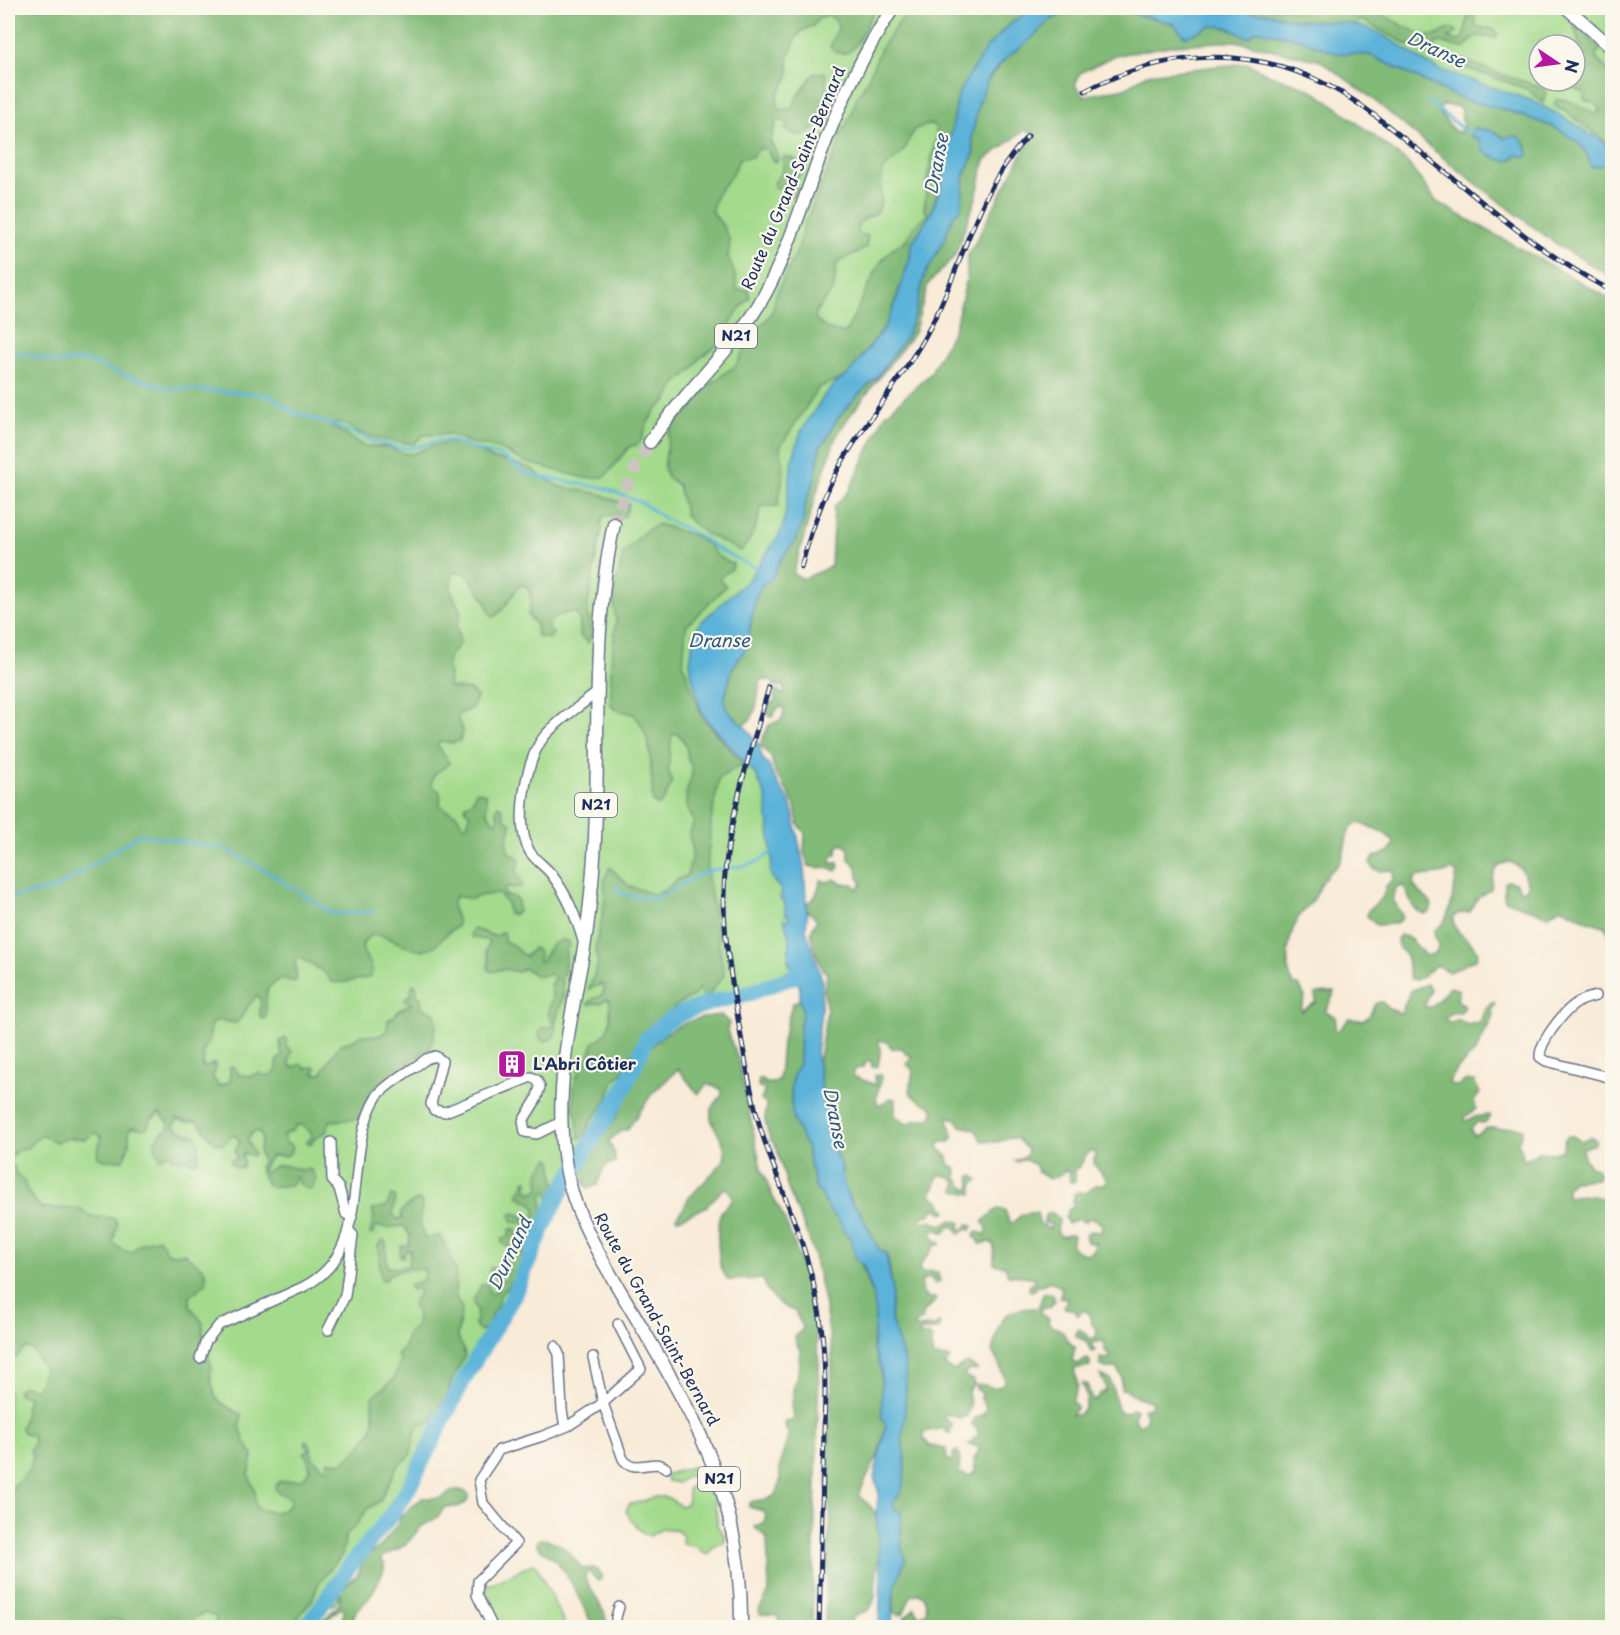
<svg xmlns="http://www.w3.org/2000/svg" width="1620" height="1635" font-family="'Playpen Sans',sans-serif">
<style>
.green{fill:#a3da8b;stroke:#5f8474;stroke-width:1.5;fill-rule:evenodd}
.forest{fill:#82ba77;stroke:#4e746a;stroke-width:1.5;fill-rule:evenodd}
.water{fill:#5cb3d9;stroke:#3c719c;stroke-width:1.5}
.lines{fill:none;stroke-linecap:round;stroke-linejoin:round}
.stream{stroke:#5cb3d9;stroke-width:3}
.river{stroke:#5cb3d9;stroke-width:16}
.major-tunnel{stroke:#ccc5bf;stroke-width:12;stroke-dasharray:12 6;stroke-linecap:butt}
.minor-casing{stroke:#687188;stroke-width:12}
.major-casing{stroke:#687188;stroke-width:15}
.minor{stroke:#fff;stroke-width:9}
.major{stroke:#fff;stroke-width:12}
.rail-casing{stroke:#1b2f5e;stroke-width:5}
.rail{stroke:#fbf7ec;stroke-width:3;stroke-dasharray:9;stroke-linecap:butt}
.labels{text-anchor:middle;stroke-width:4.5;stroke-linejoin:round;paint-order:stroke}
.shield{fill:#fbf7ec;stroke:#5e6b89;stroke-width:1.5}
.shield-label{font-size:15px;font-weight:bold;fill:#1b2f5e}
.street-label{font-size:16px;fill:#1b2f5e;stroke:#fbf7ec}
.poi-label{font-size:16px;font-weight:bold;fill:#1b2f5e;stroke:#fbf7ec;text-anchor:start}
.water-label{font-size:18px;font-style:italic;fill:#2e5783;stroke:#fbf7ec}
</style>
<rect width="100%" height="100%" fill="#fbf7ec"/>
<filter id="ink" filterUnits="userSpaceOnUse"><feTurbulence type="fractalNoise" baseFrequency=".0167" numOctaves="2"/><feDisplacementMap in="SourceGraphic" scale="12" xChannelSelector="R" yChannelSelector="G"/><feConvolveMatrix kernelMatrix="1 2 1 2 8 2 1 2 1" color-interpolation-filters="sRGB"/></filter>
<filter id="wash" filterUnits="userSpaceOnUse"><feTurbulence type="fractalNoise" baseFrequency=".008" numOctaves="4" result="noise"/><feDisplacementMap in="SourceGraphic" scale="24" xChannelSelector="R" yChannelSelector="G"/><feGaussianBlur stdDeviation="1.35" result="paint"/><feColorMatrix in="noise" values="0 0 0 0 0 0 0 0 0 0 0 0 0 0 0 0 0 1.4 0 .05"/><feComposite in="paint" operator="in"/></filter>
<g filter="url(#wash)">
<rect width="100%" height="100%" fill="#f8ebd7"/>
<!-- green -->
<path class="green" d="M8,8H1059L955,197L785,531L706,669L758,774L775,801L805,964L786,986L684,1010L644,1040L607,1126L575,1161L532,1243L523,1278L486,1353L466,1372L410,1501L362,1551L336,1603L294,1627L8,1628Z
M1143,8H1612V150L1606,144L1432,77ZM1539,45H1575V81H1539Z
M692,1467C705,1471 714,1481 715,1496C715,1497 715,1506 715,1506C716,1515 718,1515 717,1526L725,1536V1542L713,1547L708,1555C702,1554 702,1551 698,1548C692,1544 687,1547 682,1543L683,1536L678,1531L663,1528L650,1536C640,1533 631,1521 626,1511L629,1504C643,1504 654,1493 668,1498C674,1500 676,1504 681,1506L686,1504L688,1500V1488L695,1485L703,1487L706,1485L705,1480L700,1477L687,1476L678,1483L668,1481L665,1477L668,1474Z
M535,1563L566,1627H500L482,1588Z"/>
<!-- forest -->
<path class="forest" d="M8,8H877C864,18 857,71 830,47L838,28L837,22L829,15L820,17L813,26L803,30L796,38L788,58L789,71L787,80L777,95L779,110L792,108L797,97L814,74L824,72L826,75V86L829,95L816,125L811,132L799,136L786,130L787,122L777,120L770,142L777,153L778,160L774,162C769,158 770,150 764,148L757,150L752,157L740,158C737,164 735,170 731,176C722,187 714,196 712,211L724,228L730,241L728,257L736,277V286L738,290H748L750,297L737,312L732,322L725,330L717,345L699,359L693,369L676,384L667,400L655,411L647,424L642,439L638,444L629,447L605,477L585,478L525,462L506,452L486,445H476L449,434L424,435L413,444C394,442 378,440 360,433C354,431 350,425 344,424C338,422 334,423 330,425L364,446L387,447L402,453L412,454L431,446L449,443H456L469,447L494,459L504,460L532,469L539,475L560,487L601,494L610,499L629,504L625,516C618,517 610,514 604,516C599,523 603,527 601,534C596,554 593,573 590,594C589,599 587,603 587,608C587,622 598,626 588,643L580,636V622L576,613C565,611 551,617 547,627L553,633L550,638L537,637L536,625L528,615C531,604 533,597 526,586L520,585C511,596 506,609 494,617C487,613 489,607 485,600C478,591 473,581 465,573L454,572C446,588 455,599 461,613L457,627L460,642C457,649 450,653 448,660C447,668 451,672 448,682L450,687L470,690L477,697L473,707L458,715V720L463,731L460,741L452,743L440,741L437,745L449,762C442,774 431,768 432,786C444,794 440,792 440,805L446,810L456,814L463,825H467L470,814L466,811L465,806L473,800L475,793L478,791L486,794L487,812L494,822H497L498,817L496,809L498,805L501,807L505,819L511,823C511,834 503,840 509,853L517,856L520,861L516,871L523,884L520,887H507L504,891L505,895L514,897L518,901V912L513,915L508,913L507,903L498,893L479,896L472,899L455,896L452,906L457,919V927C440,934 441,950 419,950C404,950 379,926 366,939C353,953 380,964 370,977C358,980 343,984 331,982C329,979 328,976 325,973C321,970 303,959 298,958L295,961L297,979L294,982L282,978C278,982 272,983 269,987C263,997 268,1009 265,1019L261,1018C258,1012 262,1005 260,998L257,996C247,1004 245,1015 236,1023L218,1020L211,1024L209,1041L203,1051L204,1060L202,1067H207L214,1063L216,1066L213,1078L219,1086L230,1082V1067L234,1066L239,1075L251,1076L259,1073L262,1075H272L277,1070V1060L282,1056L280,1041L285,1038L287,1039L286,1046L292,1051L289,1062L292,1068L301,1064L306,1068L314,1067L316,1068L314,1074H321C327,1063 333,1053 341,1044L353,1041L361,1035L379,1036L387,1031L388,1020L395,1016L397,1012L411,1004L405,1000L406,997L411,995L412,985L414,984L417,988L416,994C422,997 422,1000 421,1007L435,1013L436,1027L430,1049L415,1057L399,1074L372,1090L358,1119L330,1121L326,1132L313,1140L311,1144L306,1142L312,1137V1134L302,1125H297L292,1131L283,1135L285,1142L293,1147L291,1152L286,1156H271L262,1169L265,1173L275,1166L283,1165L302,1170L309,1169L312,1171L316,1179L312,1189L309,1190L299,1183L296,1177L294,1178L291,1185L271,1187L267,1185L259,1167L263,1162L259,1151L262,1137L259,1132L255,1131L250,1135L248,1141L254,1154L252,1156L243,1153L242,1158L244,1164L242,1167L237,1168L230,1163L231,1160L237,1159L235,1151L240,1142L236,1136H232L223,1144C208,1143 207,1129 197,1121L188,1122L177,1119L174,1126L183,1132L197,1136L199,1145L198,1160L195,1162L185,1159L178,1161L168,1153L160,1159C152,1143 153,1138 169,1128V1123L160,1113L150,1120L147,1128L144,1129L132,1127L129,1130V1145L124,1160H103L97,1156L101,1137L99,1134L95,1133L86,1139L70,1138L56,1142L43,1136L38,1137L28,1147L15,1152L9,1161L15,1168L16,1175L23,1180L28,1192L40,1207C49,1210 65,1208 74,1208C81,1208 85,1215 92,1216C100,1218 108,1216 116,1220L117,1225L113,1243L124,1251L132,1252L140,1244L158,1238L163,1244L166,1252L172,1254L185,1253C195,1267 207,1261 206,1283L190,1296V1306L203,1323V1341L212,1367L210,1375L215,1396L220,1402L241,1415L240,1426L244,1440L253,1456L249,1476L255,1491L256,1508C269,1513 281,1515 290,1504V1499L278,1492L275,1488L278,1482L303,1479L310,1469L308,1457L303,1453L309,1450L305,1444L307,1440L310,1444L313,1458L325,1469H328V1461L342,1463C355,1453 371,1439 374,1421C375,1413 371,1405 373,1397L394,1379L401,1360L397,1356L403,1349L408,1333L416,1326L417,1313L412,1304L417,1297L419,1290L417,1288L411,1290L409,1285L422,1281L425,1273L423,1269C416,1268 393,1271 387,1276V1280H381L378,1245L383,1240L386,1243L387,1267L395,1268L407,1266L409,1263L410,1251L406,1249L403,1257H400L401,1246L409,1245L410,1236L404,1226L387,1228L376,1226L375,1232L371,1235L370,1233L374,1217L372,1210L387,1206L391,1195L395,1197L393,1214L397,1219L402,1220L401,1212C405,1208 412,1202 418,1200L422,1202L420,1225L423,1230V1237L429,1239L438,1235L442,1237L456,1271L455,1295L462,1309L457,1336L463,1348L465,1356L450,1384L448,1398L436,1410L433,1420L417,1427L410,1456L396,1468L380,1501L367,1509L355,1527L346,1534L342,1555L319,1583L312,1600L295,1621L283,1627H210L216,1622V1617L205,1613L195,1617L190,1627H169L166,1623L158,1620L146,1623L138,1620L127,1622L111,1619L102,1622L98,1627L8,1628V1492L29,1470L33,1457L30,1450L34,1443L32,1436L24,1433L21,1429L28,1397L19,1394L17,1391L23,1386L36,1389L40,1383L44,1368L32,1349L25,1348L16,1358H8Z
M910,8H1033L1000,33L946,164L931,213L911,245L910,258L888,322L848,375L839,380L819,387L780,447L784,469L778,506H761C760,518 750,545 740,551L705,533L686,517L678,485L667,477L664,468L669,433L672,426L692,408L708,386L736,365L744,350L749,337L768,318L773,309L777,292L798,249L804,225L837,149L842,132L851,115L857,97L867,81L882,46ZM931,124L935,126L937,135L928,175L924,210L928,214L914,226L905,241L893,248L880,263L846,332C832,333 824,329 815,318L816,311L834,289L836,265L842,260L866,248L868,236L858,233V224C863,218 872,217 877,212C886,200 877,182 884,170C888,162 896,160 901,154C907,147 909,137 915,129Z
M1076,8H1112L1171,23L1177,26L1183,35C1191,36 1194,33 1201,29C1216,21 1231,30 1246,37H1249L1257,30L1299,39L1336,53L1370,55L1461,99L1506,110L1551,126L1563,132L1581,145L1588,156L1590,164L1592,167L1602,165L1612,172V277L1556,244L1453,166L1369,96L1321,61L1235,41L1175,45L1113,56L1080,73L1075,85L1084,96L1125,88L1147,74L1247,63L1265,73L1310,89L1333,104L1407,162L1437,202L1612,300V938L1604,926L1588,921L1563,908H1559L1548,916L1505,900L1504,896V883L1507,881L1516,883L1521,891L1525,890L1528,886L1522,870L1511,862C1494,863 1493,875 1491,889L1478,898L1470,912L1457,914L1453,917C1452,935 1473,939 1478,953L1476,959L1449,972L1436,965C1428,971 1423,981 1411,979C1406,971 1410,961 1405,954C1403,951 1400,949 1398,947L1397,939L1400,935C1414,937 1417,949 1426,956L1436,953L1439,945L1435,937L1434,931L1443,924L1450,909L1457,874L1452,870C1440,876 1428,874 1416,877L1413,883C1416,893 1427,896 1432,905L1430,912L1424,914C1410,909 1410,898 1404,886L1396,887C1389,898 1396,905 1402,915L1401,920L1394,924L1376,925L1367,916L1368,911L1383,897L1386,886L1394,879L1393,870L1379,871L1373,868L1370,863L1374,857L1390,851L1394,844C1390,833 1368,825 1357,823C1343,831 1348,847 1341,860C1337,868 1331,870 1326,876C1321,882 1319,890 1315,897C1310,905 1303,911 1298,918C1288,936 1283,968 1294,985H1299L1305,997L1301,1008L1302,1011L1316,1002L1315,994C1321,992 1328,992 1335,992L1325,1012L1336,1017L1335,1030L1337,1032L1349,1019C1354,1019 1361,1021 1365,1019C1375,1015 1369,1002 1382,1002L1388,1008L1401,1014L1410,991L1427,984L1431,990L1424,1007H1432L1448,989L1451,987L1459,990L1457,1000L1464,1005L1465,1007L1460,1013C1453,1012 1450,1012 1445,1018L1449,1023C1458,1019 1460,1018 1467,1025L1481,1022L1487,1007L1492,1002L1495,1003L1492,1010L1493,1016L1476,1051L1458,1068L1449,1082L1451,1085L1458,1086L1465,1081H1474L1480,1093L1474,1101L1476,1109L1465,1117V1120L1467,1121L1474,1117L1489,1115L1490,1118L1484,1123L1477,1122L1471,1129L1473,1134C1480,1135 1480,1132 1485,1129C1490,1126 1495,1129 1500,1129C1507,1128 1515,1125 1523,1129L1518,1143L1522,1150L1523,1159L1526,1160L1538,1152L1554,1153L1562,1151L1565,1139L1568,1136H1573L1581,1141L1590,1137L1596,1140L1595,1144L1582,1149C1584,1158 1586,1167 1597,1168L1600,1174L1597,1179L1573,1181L1567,1188V1196L1569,1197C1584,1193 1598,1197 1612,1200V1627L992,1628L985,1623C971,1629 920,1633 912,1620L907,1623L904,1618L915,1608L918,1616L925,1613C928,1605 927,1597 919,1593L911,1596L903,1614L898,1615L894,1612V1590L905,1560L901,1546V1513L894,1508L893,1502L905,1467L902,1438L905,1364L891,1319L892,1285L888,1259L886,1254L879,1250L859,1210L852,1203L843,1183L841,1164L836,1157L834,1146L829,1137L820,1081L819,1058L827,1011L824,990L827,974C820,969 809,937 812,929C813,926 816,923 817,920L806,909L808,902C817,899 818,888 821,880L827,882L835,879L842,884H853L858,889L862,883L858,878L857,867L849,859V849L841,843L837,848V854C832,856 830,857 831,863H838L839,866L837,871L824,867L818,868L809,866L804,853L805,833L798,824L795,806L782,782L776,775L771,757L760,745L769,725L781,720L784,712L783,707L778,708L772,717L766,714L770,704L775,701V691L778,690L782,695L784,693V686H774L772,680H761C756,694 760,719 742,725L727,710L724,701L732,669L746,648L756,597L761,586L772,578L781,559L797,537L803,519L806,502L815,479L820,446L826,440L837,419L857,396L877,377L906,337L915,314L924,277L945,238L953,216L961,205L965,172L974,154L972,136L979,102L985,84L1005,59L1030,40L1051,19ZM1442,105L1456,106L1461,109L1463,127L1459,132L1454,131L1440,113L1439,111ZM1475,128L1493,131L1504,138H1518L1526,144L1524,156L1517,155L1511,160L1483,149L1482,142L1477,138ZM1025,130L1033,133L967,258V278L955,327L930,374L885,415L849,491L834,507L831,566L804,579L793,574L816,494L836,437L848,418L914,333L928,284L954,257L976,198L985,160ZM881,1040L887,1042L892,1049L902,1048L906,1054L913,1056L906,1063L913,1070C913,1076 908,1089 911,1094C916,1103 945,1105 928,1119L916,1120L907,1124L895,1116V1099L890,1098L881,1105L878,1104C872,1094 884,1085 881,1075H875L876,1085L853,1076L855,1069L862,1068L867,1061H871L872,1067L878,1066L881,1049L878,1041ZM948,1116L956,1120L960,1126L975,1129L982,1141L997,1142L1010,1138L1017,1139L1028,1150L1027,1155L1014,1161L1017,1162L1023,1159L1036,1165L1038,1172L1049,1179L1059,1175L1066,1170L1069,1171L1070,1182H1075V1170L1080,1166L1088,1152H1095L1094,1164L1107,1180L1105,1184L1096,1185L1086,1193L1078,1192L1074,1194L1073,1207L1068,1210L1065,1218L1068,1224L1077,1219L1085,1222L1089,1218L1097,1220L1102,1225L1101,1232L1090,1231L1085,1235L1087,1242L1096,1244L1093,1251L1086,1254L1077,1251L1071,1244L1074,1236L1071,1234L1061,1237L1057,1231L1059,1220L1053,1213C1046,1214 1044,1215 1044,1223L1052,1224L1050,1228H1047L1039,1223L1037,1212L1023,1214L1012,1223L1009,1222L1005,1210L997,1209L982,1222L987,1227L986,1235L978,1232L975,1233L974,1237L979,1240L980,1244L988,1242L992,1243L994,1247V1264L1005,1266L1008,1275L1033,1277L1035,1282L1030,1285L1029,1290L1033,1291L1038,1286L1051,1281L1062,1288L1060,1297L1067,1298L1064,1308L1075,1310L1077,1315H1079L1083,1310L1089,1313L1091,1323L1097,1330L1096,1337L1091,1339L1080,1329L1077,1330L1076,1336L1086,1341L1091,1351L1093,1352L1095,1351L1091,1343L1104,1341V1349L1110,1356L1109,1359L1100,1358V1365L1106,1368H1116L1122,1377L1121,1389L1128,1390L1132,1395L1152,1402L1151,1407L1143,1409L1147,1417L1145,1421L1139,1425L1134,1418L1136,1410L1132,1408L1127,1413L1119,1412L1110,1379L1100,1375L1106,1387L1105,1392L1101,1393L1094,1401L1092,1400L1087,1384H1082C1087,1395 1089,1408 1078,1415H1071L1077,1407L1072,1401L1078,1386L1074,1369L1090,1366V1362L1087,1358L1077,1364L1072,1362L1075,1347C1064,1341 1066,1328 1052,1327L1048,1323L1049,1319L1040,1313L1042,1307L1049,1308L1055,1301L1053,1294L1044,1292L1038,1308C999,1308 1001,1320 992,1351C997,1361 1004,1371 1005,1382C991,1394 989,1382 976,1385V1389L982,1393L981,1399L986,1407L985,1413L975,1418L972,1424L978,1431V1435L969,1444L978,1447L979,1450L974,1459L975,1472L969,1476L959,1473L960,1456L958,1451L953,1453V1459L950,1461L947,1459L946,1449L930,1446L924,1439V1432L943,1428L946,1432L950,1433L952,1424L944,1418L945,1414L960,1418L967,1416L970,1405L968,1391L974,1384L973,1380L966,1377L964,1374L968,1370H977L968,1363L953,1371L945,1365L950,1358L933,1357L931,1346L932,1339L928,1335L920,1336L919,1333L923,1331L939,1329L940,1324L938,1323L934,1328L928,1326L921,1328H914L916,1323L923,1319L922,1314L936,1300L935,1298H927C921,1293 920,1287 923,1280L928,1278L932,1279L935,1284L940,1281L937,1272L928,1271L925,1273L919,1269C922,1259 930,1255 935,1245H940V1243L933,1238L932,1231L936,1229L944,1233L950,1226L956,1228L958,1233L960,1234L967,1229L970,1230L973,1226L968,1224L963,1230L960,1228L961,1223L952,1220L942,1225L930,1221L923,1223L920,1220L922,1217L931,1214L934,1208L944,1213L947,1211L942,1207L941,1202L931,1195L938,1176C943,1173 952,1178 956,1182L955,1191L972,1194L974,1183L979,1180L973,1176L970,1177L971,1185L969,1189L961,1186L960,1181L956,1179L957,1170L949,1164L948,1157L938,1148L940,1142H949L953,1138C953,1130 947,1124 948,1116Z
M1191,8C1240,8 1290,8 1339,9C1348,10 1357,9 1366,10C1387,12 1408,33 1430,36C1440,38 1444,27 1455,29L1457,32L1448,38L1460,41C1467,33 1466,20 1470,10L1473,8L1476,11L1474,16L1477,27L1494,29L1498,34L1496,38L1475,36L1464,49L1441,42L1435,44L1434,53C1444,61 1446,55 1456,58C1469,61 1482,68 1495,72C1511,78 1528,82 1544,89L1546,92L1543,103L1527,89L1421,52L1364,21H1358L1354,25L1298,20L1266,13L1214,12Z
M1575,26L1601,48L1596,54V58L1612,75V147C1597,135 1580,123 1566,111C1561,107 1558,109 1554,104L1556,99L1567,100L1596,114L1600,111L1595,103L1584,100V92L1568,86L1569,81H1575V75L1586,56C1584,51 1582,49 1580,45C1576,39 1579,34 1574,28Z
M785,156L797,160L802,170L796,181L797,190L795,195L789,197L785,195L783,190L774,187V183L783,171V158Z
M658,524L695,536L710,546L717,556L733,564L732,569L725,573L719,579L726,586L686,626L683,664L702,717L743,764L719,778L711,821L707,871L724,975L705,1000L699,988L695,995L680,1003L660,1020L652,1023L628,1059L625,1069L614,1081L607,1101L592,1120L585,1135L579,1138L577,1116L573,1109L574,1086L580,1067L588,1059L593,1044L606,1033L610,1021V1001L606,999L601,1003L588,1004C593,994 604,1002 604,986L602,984L589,989L598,964L595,947L602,918L605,894L604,880L610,867L629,886L653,894L664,891L677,880L687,875L692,858V846L689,835L694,823L687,806L686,794L692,774L691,764L688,761C687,749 686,739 676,733L672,734L668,769L672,782C669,789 665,801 659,805H656L653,802C650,775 655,734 633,714L614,709L611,704V663L616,621L613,597L623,554L644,532Z
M474,929L497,937L501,932H504V941L513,945L521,954L526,956L534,948L537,950L540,955L539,961H542L552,944L563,940L568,941L570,944L566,951L565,969L561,979L564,994L556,1020L555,1035C551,1040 547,1042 541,1040L538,1033L542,1028L549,1029L553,1024L548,1013L552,997L550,985L555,978L549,974L538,977L524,968L518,972L503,969L491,972L488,969L489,959L486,952L489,941L471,937V932Z
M798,1000L800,1001L803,1010L800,1027L799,1064L792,1082L791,1103L795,1124L806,1146L816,1190L821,1193L829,1210L841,1222L843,1230L851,1239L874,1297L875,1321L873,1347L881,1369L882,1413L886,1426L878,1455L860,1492V1497C863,1500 868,1503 871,1507C884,1525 880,1552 877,1573C874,1587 878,1597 869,1610L853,1616L851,1622L853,1627H825L828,1545L831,1521L827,1487L829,1421L832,1394V1351L824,1301L813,1252L808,1236L788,1189L776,1146L770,1139L765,1121L766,1104L761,1100L765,1090L758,1086L759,1079H762L766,1084L777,1081L779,1078L782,1042L792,1004Z
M721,1015L729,1023L727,1031L738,1059L761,1168L773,1197L784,1218L800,1260L808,1289L816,1333L819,1365L812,1627H779L781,1622L777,1615L760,1614L759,1610L769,1592L767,1538L754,1527L764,1522L766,1515L763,1511L749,1507V1503C756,1498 764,1502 772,1497C784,1489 778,1474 781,1461C782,1452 788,1444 789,1434L786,1430L785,1421L791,1422L794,1418L792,1406L794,1383L798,1374L800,1351L795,1339L796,1335L803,1329L795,1311C779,1307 768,1295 763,1279L728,1280C726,1276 722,1271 721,1267C718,1256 716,1222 721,1212C724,1206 731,1205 733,1198L728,1189H723L706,1207L679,1219H677L676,1217L684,1208L688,1199L723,1162C733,1140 702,1124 713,1106C715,1102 720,1099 722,1095L721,1089L708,1084L698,1094L678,1069L651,1095L627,1130H622L609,1141L615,1155V1162C602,1165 602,1173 597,1185L588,1188C582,1182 579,1177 581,1168C587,1146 609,1134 618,1114C626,1097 639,1061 651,1047C667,1027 695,1017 721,1015Z
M549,1158L552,1160C553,1172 555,1184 558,1196L556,1200L549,1199L548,1191H545L542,1197L543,1213L523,1250L521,1264L516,1278L510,1282L507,1289L500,1295L497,1307L492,1313L488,1327L482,1331H479L475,1325L477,1312L473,1301L481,1285L487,1284L489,1287V1293L492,1294L497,1290C499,1283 495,1275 489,1272L491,1267L497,1269L496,1274L500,1281L506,1280L508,1271L501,1263V1259L509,1256L513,1250L502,1243V1239L509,1236L510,1230L513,1228L515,1229L519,1237L528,1235L530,1229L527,1223L513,1222L510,1215L515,1213L527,1218L534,1216L536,1211L533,1204L518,1196L526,1180H528L527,1190L531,1192L537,1191L540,1185C536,1168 542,1170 549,1158Z
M453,1490H461L468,1493L469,1496L466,1503L457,1507H445L438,1517L422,1526L408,1542L397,1550L383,1556L381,1560C384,1563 385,1564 384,1569C384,1571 370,1598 368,1599C362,1606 356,1608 353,1618L357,1624L386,1627H335L343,1617L344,1610L341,1608C332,1613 327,1624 317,1627L340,1603V1590L358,1574L365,1557L380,1547L397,1525L400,1517L422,1498H441Z
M540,1539C562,1540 570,1554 583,1569C592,1567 597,1567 602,1575L601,1579L598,1581L589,1572L586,1574L585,1578L604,1612L608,1627H593C584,1608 569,1573 554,1559C547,1553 541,1552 536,1543Z"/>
<!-- water -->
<path class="water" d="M1033,8H1076L1051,19L1030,40L1005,59L989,77L979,102L972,136L974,154L965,172L961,209L953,216L945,238L924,277L915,314L906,337L877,377L857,396L837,419L826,440L820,446L815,479L806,502L802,525L794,543L781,559L772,578L761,586L756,597L746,648L732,669L724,701L727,710L749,731L758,744L763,759L769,765L773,776L790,802L793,813L804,867L807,915L806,930L822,979L821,1011L816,1052L829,1137L835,1146L836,1157L841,1163L843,1183L851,1203L859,1210L879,1250L886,1254L892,1285L891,1319L905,1364L906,1386L905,1416L902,1438L905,1459L904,1482L900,1494L893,1502L894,1508L901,1513V1546L905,1560L894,1590L892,1627H879L881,1573L876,1511L879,1493L874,1477L886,1426L882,1418L881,1369L873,1347L875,1321L874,1297L863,1265L856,1259L851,1239L843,1230L840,1222L829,1210L821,1193L816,1190L806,1146L795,1124L792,1112L791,1087L794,1073L799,1064L800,1027L803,1010L800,1001V988L788,961L790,941L784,919L787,921L789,917L785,913V903L780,899L782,891L773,880L770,872L772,859L766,797L756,775L706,719L701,710L692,677L690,661L693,642L694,634L700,623L750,578L778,537L783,526L787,503L792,462L801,431L824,396L839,380L848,375L884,328L894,306L910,258L911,245L931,213L941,187L946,164L957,100L960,90L987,47L1014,21Z
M1112,8H1191L1214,12L1266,13L1298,20L1345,23L1367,28L1381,34L1406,49L1418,58L1438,69L1530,100L1554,112L1580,127L1589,135L1598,137L1612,151V172L1602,165L1592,167L1590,164L1588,156L1581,145L1563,132L1551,126L1506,110L1461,99L1370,55L1336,53L1299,39L1257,30L1249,37H1246L1227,27L1210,26L1187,37C1180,34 1178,26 1171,23Z
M1474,128L1493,131L1504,138C1508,138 1511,136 1514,136C1523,136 1528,148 1528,155L1527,157L1517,155L1508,161L1498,159L1484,152L1479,139L1472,137L1471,135Z"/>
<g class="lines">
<!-- stream -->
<path class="stream" d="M1428,101L1460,127L1471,132
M8,349L59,363L82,360L92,362L112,371L166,388L262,394L272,397L295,413L339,427L371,441L399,448H412L441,440L452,441L480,451L502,456L525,473L534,476L605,488L642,503L665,519L696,534L721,551L760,570
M616,887L623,894L655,899L697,876L713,870L744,866L755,863L774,851
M8,898L55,889L140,834L223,848L268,872L334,914L373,912"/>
<!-- river -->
<path class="river" d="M301,1628L310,1622L345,1572L388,1519L407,1491L465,1377L513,1297L545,1224L560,1193L625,1087L647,1038L667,1021L687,1011L713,1002L750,993L810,970"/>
</g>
</g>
<g filter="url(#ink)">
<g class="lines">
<!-- major-tunnel -->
<path class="major-tunnel" d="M614,524L630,477L650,442"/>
<!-- minor casing -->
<g class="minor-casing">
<path id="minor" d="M583,941C576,917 568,896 552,875C546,867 536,861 530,852C514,826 525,762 543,738C555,722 583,704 599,691
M1596,996C1588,998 1580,1000 1574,1005C1562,1014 1539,1043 1540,1057L1546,1061L1612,1078
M331,1142L332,1180L339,1188L346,1214L352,1217
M328,1330L345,1296L353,1235L348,1230
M555,1346L559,1354L562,1410L565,1427
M593,1357L603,1403L623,1459C635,1475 653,1457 666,1468
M200,1358L206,1341L219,1325L303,1287C376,1251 341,1156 376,1098C382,1086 414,1069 426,1059L435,1056L442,1061L431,1104L434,1110L445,1112L531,1077L537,1080L540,1087L536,1100L523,1121L525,1132L537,1134L561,1122
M493,1628L477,1595L478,1581L516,1543L483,1503L479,1480L499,1450L543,1436L568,1426L603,1403L641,1369L618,1324
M616,1628V1617L619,1607"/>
</g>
<!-- major casing -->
<g class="major-casing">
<path id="major" d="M1567,8L1612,48
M650,442C685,390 735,349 765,294C788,251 802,204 819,159C838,106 862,55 893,8
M614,524C590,633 601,746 594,857C592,887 589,918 584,948C569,1031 547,1116 574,1199C590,1244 617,1285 641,1326C702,1429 743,1505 741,1628"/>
</g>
<!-- minor -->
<use href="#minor" class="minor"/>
<!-- major -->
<use href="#major" class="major"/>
<!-- rail casing -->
<g class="rail-casing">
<path id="rail" d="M1085,91C1163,50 1249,44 1329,86C1362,103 1389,127 1417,149C1480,200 1540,254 1612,291
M801,567C811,531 823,494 842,462C869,417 903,378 927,333C964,266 974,193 1028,136
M769,687C753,744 733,803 726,863C720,912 728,959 736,1007C743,1048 749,1088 760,1127C777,1182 803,1234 815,1291C823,1325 825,1360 825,1394L819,1628"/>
</g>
<!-- rail -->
<use href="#rail" class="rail"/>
</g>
</g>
<!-- icons -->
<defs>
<g id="building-square" transform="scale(1.5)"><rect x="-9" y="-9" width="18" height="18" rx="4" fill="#b5179e" stroke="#fbf7ec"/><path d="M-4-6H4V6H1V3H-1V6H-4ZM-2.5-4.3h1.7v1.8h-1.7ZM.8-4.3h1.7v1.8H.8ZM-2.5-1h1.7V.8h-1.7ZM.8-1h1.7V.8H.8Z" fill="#fff"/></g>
</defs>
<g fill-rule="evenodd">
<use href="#building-square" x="512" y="1064"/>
</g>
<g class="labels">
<!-- shield labels -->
<g class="shield">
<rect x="715" y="324" width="42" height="24" rx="4.5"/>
<rect x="575" y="793" width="42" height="24" rx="4.5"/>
<rect x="698" y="1467" width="42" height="24" rx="4.5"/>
</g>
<g class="shield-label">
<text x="736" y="341">N21</text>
<text x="596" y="810">N21</text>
<text x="719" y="1484">N21</text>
</g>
<!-- street labels -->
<g class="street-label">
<text transform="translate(793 178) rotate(-67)" y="6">Route du Grand-Saint-Bernard</text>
<text transform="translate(657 1319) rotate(61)" y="6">Route du Grand-Saint-Bernard</text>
</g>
<!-- poi labels -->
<g class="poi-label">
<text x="533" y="1070">L'Abri Côtier</text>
</g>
<!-- water labels -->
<g class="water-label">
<text transform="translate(1436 50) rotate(25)" y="6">Dranse</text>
<text transform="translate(937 164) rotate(-79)" y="6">Dranse</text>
<text x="719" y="647">Dranse</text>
<text transform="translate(835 1118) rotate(79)" y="6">Dranse</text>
<text transform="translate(510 1254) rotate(-65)" y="6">Durnand</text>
</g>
</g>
<!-- margin -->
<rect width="1620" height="1635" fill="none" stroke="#fbf7ec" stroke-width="30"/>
<!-- north arrow -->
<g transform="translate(1557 63) rotate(103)"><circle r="28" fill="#fbf7ec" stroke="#a1a7b3" stroke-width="1.5"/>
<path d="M0-4.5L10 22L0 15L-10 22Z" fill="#b5179e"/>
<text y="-9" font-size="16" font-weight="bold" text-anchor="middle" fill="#1b2f5e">N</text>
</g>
</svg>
